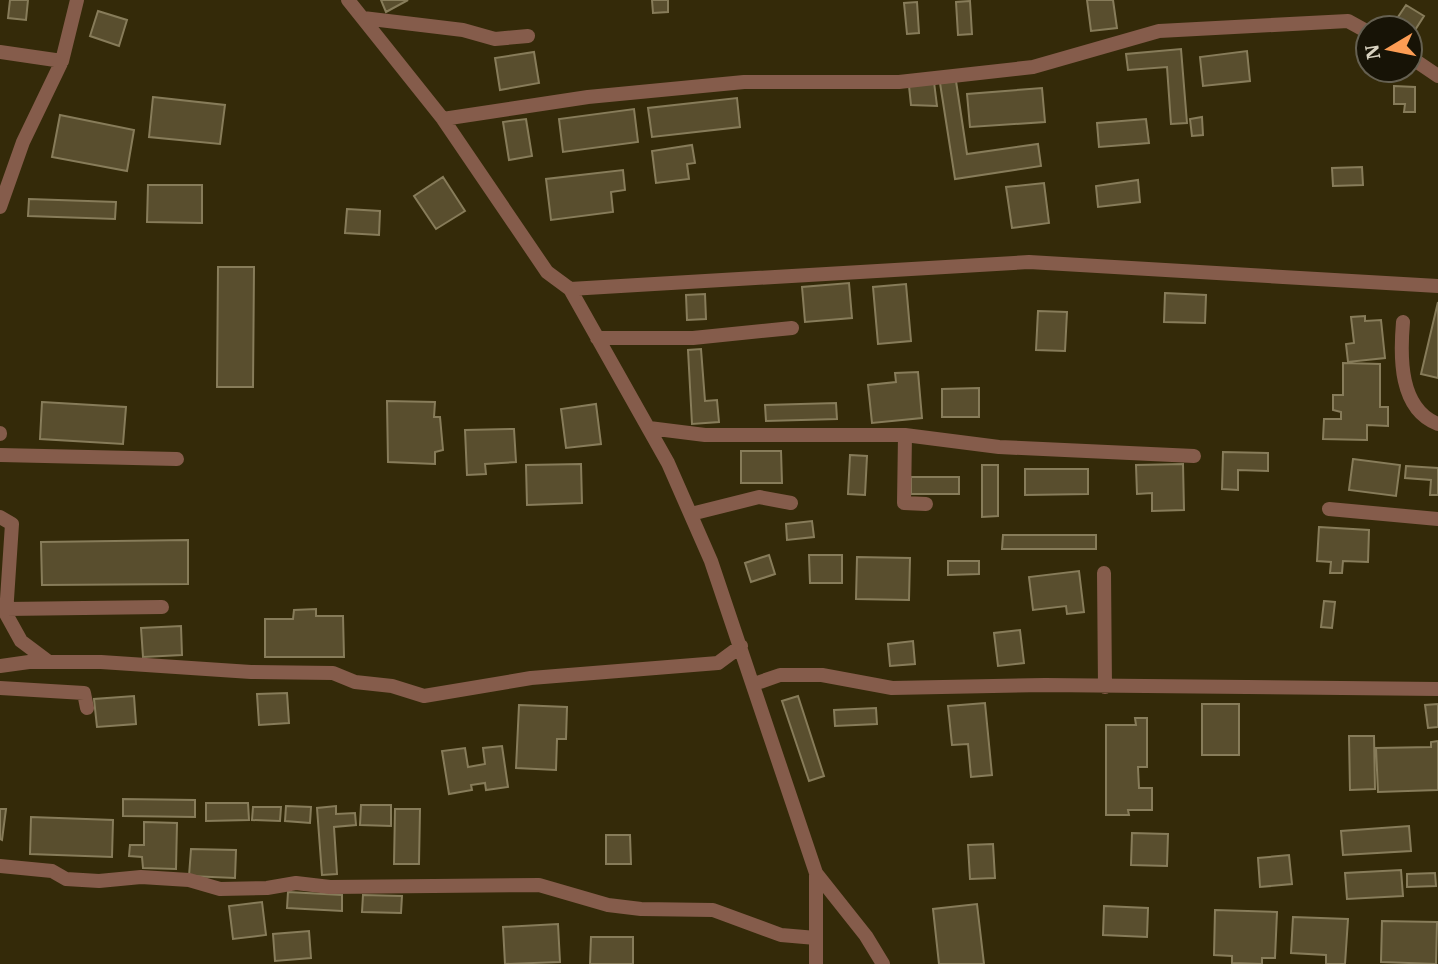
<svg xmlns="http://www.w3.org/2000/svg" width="1438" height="964" font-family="'IBM Plex Serif',serif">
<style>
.building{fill:#594e2e;stroke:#877c5a;stroke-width:2}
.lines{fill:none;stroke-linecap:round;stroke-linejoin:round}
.street{stroke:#855c4b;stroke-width:14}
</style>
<rect width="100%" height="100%" fill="#342a09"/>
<!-- building -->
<path class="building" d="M10,0H28L26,20L8,18Z
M381,0H408L386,12Z
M652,0H668V12L653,13Z
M1087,0H1113L1117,28L1091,31Z
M970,1L972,34L958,35L956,2Z
M917,2L919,33L907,34L904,3Z
M1406,5L1424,16L1410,38V28L1392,26Z
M98,11L127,20L119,46L90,36Z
M1181,49L1187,123L1171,124L1167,67L1128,70L1126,54Z
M1247,51L1250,81L1203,86L1200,57Z
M534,52L539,83L500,90L495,58Z
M956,81L967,154L1038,144L1041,166L955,179L940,83Z
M934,82L937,106L911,105L909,86Z
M1394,86L1415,87V112H1404L1405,104H1394Z
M1042,88L1045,122L970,127L967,94Z
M153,97L225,105L220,144L149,137Z
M737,98L740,127L652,137L648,108Z
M634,109L638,142L563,152L559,119Z
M60,115L134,130L127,171L52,157Z
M1202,117L1203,135L1192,136L1190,119Z
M526,119L532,156L509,160L503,122Z
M1146,119L1149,143L1099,147L1097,123Z
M692,145L695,163L687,164L689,179L656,183L652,151Z
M1362,167L1363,185L1333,186L1332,168Z
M623,170L625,190L611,192L613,212L551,220L546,179Z
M443,177L465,211L436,229L414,196Z
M1138,180L1140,202L1098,207L1096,186Z
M1044,183L1049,223L1012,228L1006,187Z
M148,185H202V223L147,222Z
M29,199L116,202L115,219L28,216Z
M347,209L380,211L379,235L345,233Z
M218,267H254L253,387H217Z
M849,283L852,318L805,322L802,287Z
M906,284L911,341L878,344L873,287Z
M1165,293L1206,295L1205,323L1164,322Z
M705,294L706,319L687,320L686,295Z
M1438,302V378L1421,374Z
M1038,311L1067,312L1065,351L1036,350Z
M1365,316V321L1381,320L1385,358L1348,362L1346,344L1354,343L1351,317Z
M701,349L705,401L717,400L719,422L692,424L688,350Z
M1343,363L1380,364V407H1388V426L1367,425V440L1323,439L1324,419H1341V412L1333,410V395H1343Z
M918,372L922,418L872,423L868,385L896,382L895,373Z
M979,388V417H942V389Z
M387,401L435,402L434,417H440L443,450L435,452V464L388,462Z
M42,402L126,407L123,444L40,439Z
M836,403L837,419L766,421L765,405Z
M596,404L601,444L566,448L561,409Z
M514,429L516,462L485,464L486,474L467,475L465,430Z
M741,451H781L782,483H741Z
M1223,452L1268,453V471L1238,470V490L1222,489Z
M850,455L867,456L865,495L848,494Z
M1353,459L1400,465L1396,496L1349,490Z
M581,464L582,503L527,505L526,465Z
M1183,464L1184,510L1152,511V493L1137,494L1136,465Z
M982,465H998V516L982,517Z
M1406,466L1438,468V495H1430L1431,480L1405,478Z
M1025,469H1088V494L1025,495Z
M911,477H959V494H911Z
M812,521L814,537L787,540L786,524Z
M1319,527L1369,530L1368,562L1343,561L1342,573H1330L1331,562L1317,561Z
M1003,535H1096V549H1002Z
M188,540V584L42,585L41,542Z
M769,555L775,574L751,582L745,563Z
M809,555H842V583H810Z
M857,557L910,558L909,600L856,599Z
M948,561H979V574L948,575Z
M1079,571L1084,612L1067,614L1066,606L1033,610L1029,577Z
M1324,601L1335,602L1332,628L1321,627Z
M316,609V616H343L344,657H265V619H293L294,610Z
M181,626L182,655L143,657L141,628Z
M1020,630L1024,663L998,666L994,633Z
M913,641L915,664L890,666L888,644Z
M287,693L289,723L259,725L257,694Z
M134,696L136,724L97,727L94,699Z
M798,696L824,776L809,781L782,701Z
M985,703L992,775L971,777L968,744L952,745L948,706Z
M1202,704H1239V755H1202Z
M1438,704V727L1428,728L1425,705Z
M519,705L567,707L566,739H557L556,770L516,768Z
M876,708L877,724L835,726L834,710Z
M1135,718H1147V767H1138L1139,788H1152V810H1128L1129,815H1106V725H1136Z
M1349,736H1374L1375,789L1350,790Z
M1438,741V790L1378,792L1376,748L1431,747V742Z
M502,746L508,787L486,790L485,783L471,785L472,790L449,794L442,751L465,748L468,767L485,764L483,748Z
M123,799L195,800V817L123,816Z
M206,803H248L249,820L206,821Z
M361,805H391V826L360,825Z
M286,806L311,807L310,823L285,821Z
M336,806V814L355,813L356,825L334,827L337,874L322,875L317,808Z
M253,807H281L280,821L252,820Z
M0,809H6L2,840L0,839Z
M395,809H420L419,864H394Z
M31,817L113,820L112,857L30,854Z
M144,822L177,823L176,869L143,868L142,857L129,856L130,845H144Z
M1409,826L1411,851L1343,855L1341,831Z
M1132,833L1168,834L1167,866L1131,865Z
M606,835H630L631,864H606Z
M993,844L995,878L970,879L968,845Z
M191,849L236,850L235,878L189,876Z
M1289,855L1292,884L1260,887L1258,858Z
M1401,870L1403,896L1347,899L1345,873Z
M1435,873L1436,886L1407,887V874Z
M288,892L342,895V911L287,908Z
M363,895L402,896L401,913L362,912Z
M262,902L266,935L233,939L229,906Z
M977,904L984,964H939L933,909Z
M1104,906L1148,908L1147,937L1103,935Z
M1215,910L1277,912L1275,958H1262V964L1232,963V956L1214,955Z
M1293,917L1348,919L1345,964H1326V955L1291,953Z
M1382,921L1437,922L1436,964L1381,962Z
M558,924L560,962L505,964L503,927Z
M309,931L311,958L275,961L273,934Z
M591,937H633V964H590Z"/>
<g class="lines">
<!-- street -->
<path class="street" d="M348,0L443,119L547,272L570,289L668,463L711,561L816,873V964
M363,18L463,30L495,39L528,36
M0,52L62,61
M1410,57L1438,76
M443,119L588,97L744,82H899L1033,67L1159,31L1348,21L1368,32
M0,207L23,142L62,61L77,0
M570,289L1029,262L1438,286
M1403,322C1400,357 1399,409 1438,424
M597,338H693L792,328
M649,428L705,435H905L999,447L1194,456
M0,433V434
M905,435L904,503L926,504
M0,455L177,459
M1329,509L1438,519
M691,514L759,497L791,503
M0,517L12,524L6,614L21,641L49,662
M1104,573L1105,687
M6,609L162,607
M0,666L29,662H101L251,672L333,673L355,682L392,686L424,696L531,678L718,663L741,646
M754,684L780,675H822L892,688L1045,685L1438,689
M0,688L84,693L87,708
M0,866L52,871L66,879L99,881L141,877L189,880L220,889L267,888L296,883L330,887L539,885L608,905L641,909L713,910L781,935L816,938
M816,873L866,936L883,964"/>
</g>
<!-- north arrow -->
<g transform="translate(1389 49) rotate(260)"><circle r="33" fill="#171306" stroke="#656051" stroke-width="2"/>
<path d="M0-5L12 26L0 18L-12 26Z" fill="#fd9d54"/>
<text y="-10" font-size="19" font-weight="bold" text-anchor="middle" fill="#d9d3c1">N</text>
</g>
</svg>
